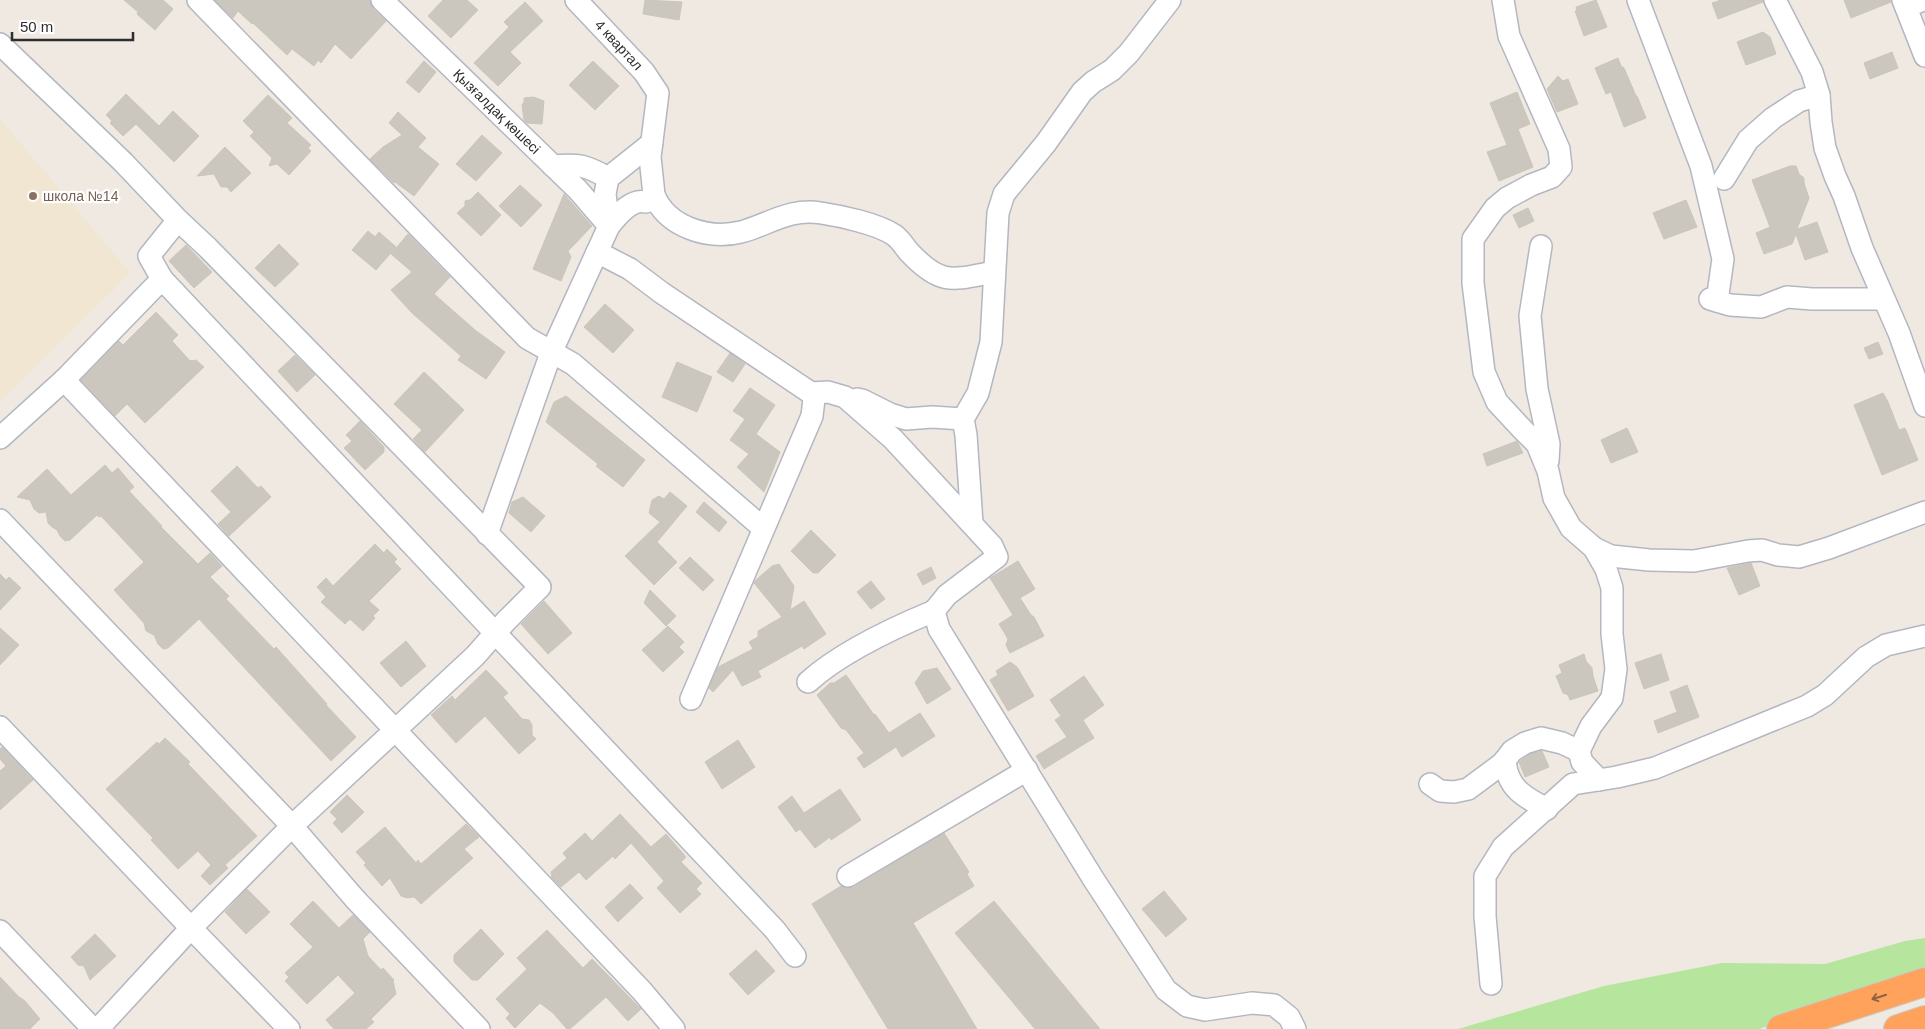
<svg xmlns="http://www.w3.org/2000/svg" width="1925" height="1029" font-family="Helvetica,sans-serif">
<style>
.education{fill:#f0e6d1}
.green{fill:#b6e59e}
.building{fill:#cbc7bf;stroke:#cbc5ba}
.lines{fill:none;stroke-linecap:round;stroke-linejoin:round}
.minor-casing{stroke:#b4b7c1;stroke-width:24}
.highway-casing{stroke:#c9c9c9;stroke-width:30}
.minor{stroke:#fff;stroke-width:21}
.highway{stroke:#ffa35c;stroke-width:28}
.oneway{stroke:#8c6343}
.education-dot{fill:#8d6e63;stroke:#fff;stroke-width:2}
.labels{text-anchor:middle;stroke-width:4.5;stroke-linejoin:round;paint-order:stroke}
.street-label{font-size:14px;fill:#2e2e2e;stroke:#fff}
.education-label{font-size:14px;fill:#785e54;stroke:#fff;text-anchor:start}
</style>
<rect width="100%" height="100%" fill="#efe9e1"/>
<!-- education -->
<path class="education" d="M0,119L130,273L0,402Z"/>
<!-- green -->
<path class="green" d="M1925,938V975L1759,1029H1458L1604,986L1722,963L1825,964L1905,941Z"/>
<!-- building -->
<path class="building" d="M124,0H163L173,9L155,30L137,14L138,12Z
M215,0H370L373,9L386,21L351,59L335,44L321,63L318,60L314,66L292,49L287,55L253,23L252,24L238,11L233,18Z
M443,0H467L478,10L451,38L428,16Z
M645,0L682,2L679,20L643,14Z
M1596,0L1607,27L1584,36L1575,11H1577L1576,7Z
M1721,0H1763V2L1718,19L1712,3Z
M1844,0H1891V2L1851,18Z
M525,2L543,21L510,52L521,63L498,86L474,63L509,27L504,22Z
M1763,32L1770,37L1776,54L1746,65L1737,42Z
M1892,52L1898,68L1870,79L1864,63Z
M1618,58L1621,66L1624,68L1636,96H1637L1646,118L1624,127L1611,92L1606,94L1595,68Z
M424,61L436,72L419,93L406,82Z
M593,61L619,86L595,110L569,85Z
M1558,76L1563,81L1568,79L1578,104L1557,112L1547,89Z
M1517,92L1530,124L1518,129L1533,167L1499,181L1487,152L1507,145L1490,103Z
M126,94L159,126L173,111L199,136L174,162L136,124L123,136L110,123L112,121L106,115Z
M268,95L292,118L287,123L311,145L308,148L311,151L289,175L277,164L269,166L272,158L250,136L254,132L243,121Z
M533,97L544,101L542,124L527,123L524,120L522,105L524,102V98Z
M398,112L426,138L418,147L439,164L414,196L395,182L394,183L370,159L383,147L402,135L389,123Z
M482,135L502,153L476,181L456,164Z
M225,147L251,173L231,192L227,187H221L214,174L197,176Z
M1790,166H1796L1799,174L1804,178V183L1809,198L1797,229L1817,222L1828,252L1805,260L1796,234L1792,244L1764,254L1756,233L1770,227L1752,180Z
M520,185L542,205L521,227L499,206Z
M478,192L501,215L481,236L457,213L465,206V201L470,200Z
M564,194L592,226L568,251L571,257L561,281L533,269Z
M1686,200L1697,227L1664,239L1653,213Z
M1528,208L1534,221L1519,228L1513,215Z
M368,231L375,237L379,232L396,247L376,270L352,250Z
M408,234L450,277L434,294L475,330L505,352L486,379L458,360L461,356L412,313L391,290L412,272L391,254Z
M279,244L299,264L275,287L255,268Z
M186,245L212,272L194,288L169,261Z
M605,304L634,330L613,353L584,327Z
M156,312L178,335L172,341L190,361L196,360L204,367L145,423L127,404L115,416L81,380L119,341L123,345Z
M1878,342L1883,354L1869,359L1864,348Z
M730,353L745,364L733,382L717,372Z
M295,355L315,375L297,392L278,371Z
M677,362L712,377L697,412L662,397Z
M424,372L464,410L425,452L413,439L422,430L394,404Z
M750,388L775,405L756,434L780,452L764,492L737,467L749,454L730,440L745,419L733,411Z
M1883,393L1888,402L1899,430L1905,428L1918,460L1882,475L1854,405Z
M566,396L645,460L623,487L596,466L598,464L546,422L554,402Z
M360,421L384,447V452L365,470L344,448L352,441L346,435Z
M1627,428L1638,452L1611,463L1601,440Z
M1517,441L1523,453L1487,466L1483,454Z
M105,465L112,473L118,468L134,487L129,491L162,526L161,527L198,564L210,553L222,566L210,577L229,596L226,599L274,649L276,647L327,704L326,705L356,737L331,761L199,619L168,648L163,649L158,644L154,635L146,631L144,623L114,590L144,562L101,516L99,517L97,515L70,540L65,541L60,536L57,530L52,527L48,523L46,512L39,513L34,509L30,500L17,497L47,469L71,495Z
M237,466L258,488L261,486L271,497L229,536L218,524L231,512L211,491Z
M670,492L687,506L657,542L677,562L654,585L625,556L660,522L649,513L652,500L659,496L664,499Z
M523,497L545,516L531,532L509,513L512,502Z
M704,502L727,522L719,532L696,512Z
M811,530L836,555L818,573H813L791,551Z
M375,544L384,553L387,549L397,559L394,562L401,569L369,601L379,610L373,616L375,618L363,631L350,619L345,624L321,602L326,597L317,587L326,578L333,586Z
M690,557L714,580L703,591L679,568Z
M1018,561L1035,589L1020,598L1031,615L1034,617L1044,636L1010,653L1006,645L1008,639L999,624L1013,615L990,578Z
M1751,563L1760,586L1739,595L1727,568Z
M779,564L794,586L790,610L804,601L826,634L804,649L802,646L758,671L761,677L742,686L733,670L713,692L709,688L718,667L753,649L749,642L758,637V631L782,617L754,583L756,580L772,566Z
M931,567L936,578L923,585L917,574Z
M0,574L6,580L9,577L21,588L0,610Z
M871,581L885,599L871,609L857,592Z
M650,590L676,616L666,626L644,603Z
M544,601L572,633L548,654L521,624Z
M668,626L684,642L679,647L684,652L663,672L642,650Z
M0,628L19,645L0,665Z
M406,641L426,666L401,687L380,663Z
M1584,654L1586,661L1592,668L1593,676L1598,691L1570,700L1568,695L1563,693L1556,676L1562,673L1559,665Z
M1661,654L1669,680L1644,689L1635,663Z
M1010,662L1017,667L1034,696L1008,711L990,680L998,675L996,671Z
M937,668L951,689L927,704L915,683L923,671Z
M486,670L508,693L503,697L522,719L529,720L532,725V735L536,739L519,754L485,716L456,743L431,715L452,696L455,700Z
M846,675L874,715L875,714L889,733L920,713L935,736L902,757L896,747L864,768L857,758L864,753L846,730L841,728L817,695L830,683H834Z
M1084,676L1104,705L1083,720L1094,738L1044,769L1036,756L1067,737L1055,720L1061,716L1050,700Z
M1687,685L1699,717L1658,733L1654,721L1677,712L1670,692Z
M165,738L190,762L188,764L257,836L225,865L228,868L210,885L201,876L211,865L198,851L178,869L151,840L153,838L106,789L157,742L159,744Z
M738,740L755,767L722,789L705,762Z
M2,747L33,780L0,810V771L6,766L0,759V749Z
M1542,751L1549,767L1525,777L1519,762L1530,754Z
M840,789L861,820L831,840L830,837L815,848L800,829L796,832L778,807L792,796L804,813Z
M347,795L364,812L342,833L333,823L337,819L330,812Z
M620,814L651,847L666,834L686,857L681,862L702,883L696,889L701,894L680,913L657,888L664,881L631,843L615,859L613,856L586,880L579,872L561,887L552,878L551,872L567,858L563,853L585,833L592,841Z
M466,824L479,837L464,849L473,858L421,904L414,897L407,898L401,896L390,878L382,886L364,865L366,863L356,852L385,827L416,863L418,860L421,864Z
M944,833L969,872L967,874L974,886L913,923L977,1029H888L812,904L841,886L848,888L854,887Z
M630,884L643,898L618,922L605,907Z
M247,889L270,912L246,934L225,912Z
M1164,891L1187,919L1166,937L1142,909Z
M313,901L339,928L353,915L370,932L363,939L368,956L381,970L383,968L394,980L393,981L396,994L371,1019L374,1022L366,1029H334L326,1020L355,993L338,975L307,1004L285,981L289,977L285,973L313,947L290,924Z
M994,901L1100,1029H1035L955,933Z
M481,929L504,954L478,980H472L454,962V955Z
M547,930L583,968L592,959L641,1009L628,1021L606,997L570,1029H567L553,1013L540,1003L515,1028L506,1018L510,1014L496,999L527,969L517,958Z
M95,934L116,956L90,980L84,966L78,965L71,957Z
M756,950L775,971L748,995L729,974Z
M0,977L18,996L25,1001L40,1019L30,1029H0Z"/>
<g class="lines">
<!-- minor casing -->
<g class="minor-casing">
<g id="minor">
<path d="M198,0L527,338L573,364L763,528"/>
<path id="s1" d="M382,0L578,190L609,226"/>
<path d="M1503,0L1509,36L1559,149L1561,167L1552,177L1531,185L1507,198L1495,208L1473,239V283L1484,372L1497,402L1523,430L1537,444L1548,471L1554,498L1571,528L1594,548L1606,569L1612,588V634L1616,669L1612,698L1591,726L1579,751L1582,762L1599,780"/>
<path d="M1638,0L1701,166L1723,259L1717,301"/>
<path d="M1775,0L1812,72L1819,95L1821,122L1825,148L1835,176L1844,196L1862,248L1899,333L1925,406"/>
<path d="M1903,0L1925,56"/>
<path d="M1906,7L1923,0"/>
<path d="M0,44L123,162L178,220L208,248L540,587L506,621L475,656L292,826L191,928L98,1029"/>
<path d="M553,166C579,164 586,165 608,178"/>
<path d="M1724,179L1748,140L1773,118L1799,101L1819,95"/>
<path d="M654,195C667,227 708,240 741,232C770,224 789,208 821,213C841,216 878,224 894,235C900,239 904,246 909,252C941,286 952,280 994,272"/>
<path d="M609,226L605,194L608,178L652,143"/>
<path d="M1541,246L1530,316L1537,389L1549,444L1548,461"/>
<path d="M597,252L630,269L662,293L811,393L814,399L812,416L691,699"/>
<path d="M162,279L775,930L795,956"/>
<path d="M1710,299L1730,305L1761,307L1787,297L1812,299H1883"/>
<path d="M64,380L642,991L674,1029"/>
<path d="M811,393L828,392L845,397L893,439L992,546L997,557L947,595L934,611L939,629L1094,880L1166,990L1187,1006L1205,1010L1252,1003L1274,1005L1289,1017L1295,1029"/>
<path d="M857,399L862,400L890,414L906,419L932,417L963,419L978,393L991,342L998,213L1004,194L1046,143L1082,92L1093,82L1112,70L1129,53L1170,0"/>
<path d="M963,419L966,435L972,523"/>
<path d="M0,438L64,380L162,279L149,256L178,220"/>
<path d="M0,520L292,826L355,899L479,1029"/>
<path d="M487,534L551,353L609,226C617,216 631,198 646,202L654,195L650,157L658,93L644,72L576,0"/>
<path d="M1594,548L1611,556L1649,560L1694,561L1748,551L1762,550L1778,555L1799,557L1829,548L1925,512"/>
<path d="M808,682C841,652 893,628 934,611"/>
<path d="M0,727L191,928L289,1029"/>
<path d="M1505,760C1507,788 1524,797 1547,809"/>
<path d="M1430,784L1440,791L1454,792L1468,789L1503,763L1512,751L1525,743L1541,738L1562,743L1579,751"/>
<path d="M848,876L1027,770"/>
<path d="M0,931L93,1029"/>
<path d="M1491,984L1485,916V876L1503,847L1573,784L1617,777L1655,768L1807,706L1825,695L1866,657L1886,645L1925,636"/>
</g>
</g>
<!-- highway casing -->
<g class="highway-casing">
<path id="highway" d="M1781,1029L1925,982
M1898,1029L1925,1020"/>
</g>
<!-- minor -->
<use href="#minor" class="minor"/>
<!-- highway -->
<use href="#highway" class="highway"/>
</g>
<!-- one-way arrows -->
<defs><path id="oneway-shaft" d="M-6 0H5M1.5-3L5.5 0L1.5 3" fill="none" stroke-width="1.6" stroke-linecap="round" stroke-linejoin="round" transform="scale(1.25)"/></defs>
<use class="oneway" href="#oneway-shaft" transform="translate(1879 997) rotate(162)"/>
<!-- markers -->
<circle class="education-dot" cx="33" cy="196" r="5"/>
<g class="labels">
<!-- street labels -->
<g class="street-label">
<text transform="translate(619 45) rotate(47)" y="5">4 квартал</text>
<text dy="5" stroke="none"><textPath href="#s1" startOffset="160">Қызғалдақ көшесі</textPath></text>
</g>
<!-- education labels -->
<g class="education-label">
<text x="43" y="201">школа №14</text>
</g>
</g>
<!-- scale -->
<path d="M12 32v8h121v-8" fill="none" stroke="#2e2e2e" stroke-width="2.5"/>
<text x="20" y="32" font-size="15" fill="#2e2e2e" stroke="#ffffff" stroke-width="4" paint-order="stroke">50 m</text>
</svg>
